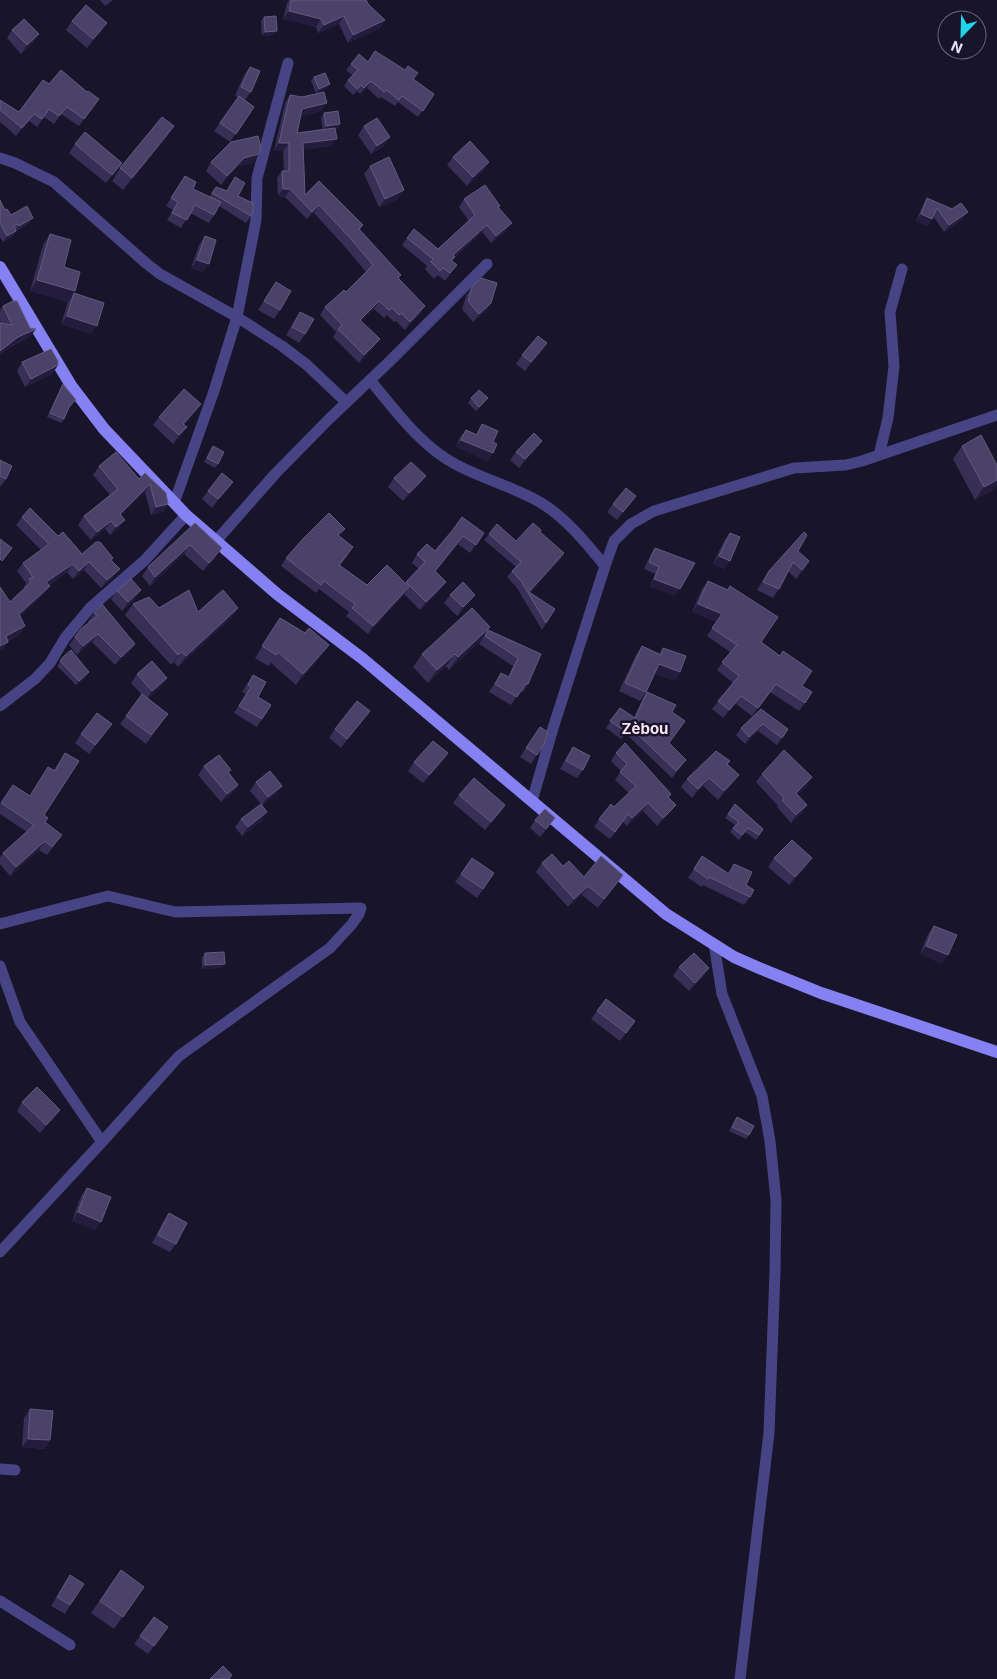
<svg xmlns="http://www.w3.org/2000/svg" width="997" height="1679" font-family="Inter,sans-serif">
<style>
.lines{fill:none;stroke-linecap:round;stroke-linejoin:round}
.street{stroke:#474485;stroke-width:11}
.secondary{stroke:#8581f2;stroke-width:12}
.wall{fill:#372f56}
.shaded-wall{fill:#231c3d}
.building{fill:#4a4268;stroke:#625b7f}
.labels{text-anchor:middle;stroke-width:5;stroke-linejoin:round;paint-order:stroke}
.quarter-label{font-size:15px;font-weight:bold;fill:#fce3f3;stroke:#18142a}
</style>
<rect width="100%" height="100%" fill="#18142a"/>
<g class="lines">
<!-- street -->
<path class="street" d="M0,158L15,163L54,182L147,264L160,274L237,317L282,346L307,365L346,402
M370,380C390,404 410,431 434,450C466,476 509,483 543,504C568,520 587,544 605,566
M879,455L888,418L894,366L890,312L902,269
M174,503L214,391L237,317L256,220L257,178L288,63
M216,541L275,474L329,419L389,362L487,264
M0,706L35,679L50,663L65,638L90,608L145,560L186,515
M532,801L554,725L605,566L614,541L631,524L654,511L794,468L846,465L862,461L997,415
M0,924L108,896L175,912L361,908L359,914L352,924L330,948L179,1056L102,1142L0,1252
M714,944L722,994L762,1096L770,1141L776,1200L775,1272L769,1433L740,1679
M0,966L20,1022L102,1142
M0,1469L15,1470
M0,1601L70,1645"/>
<!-- secondary -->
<path class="secondary" d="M0,267L72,387L104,429L186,515L277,594L363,659L666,914L734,957L759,968L821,993L997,1052"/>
</g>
<!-- wall -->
<path class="wall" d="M100,0H113L105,6Z
M289,0H366L369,5L385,20L380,28L348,43L339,24L318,33L316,27L283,19L287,3Z
M264,17L274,35L262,36L261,21Z
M72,21L101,32L87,48L66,30Z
M12,30L33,43L21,54L7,38Z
M368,61L413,79L434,94L418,117L398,102L395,106L381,97L379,99L367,88L360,94L357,91L353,95L344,86L348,80L353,76L346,70L351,64Z
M250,67L251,92L245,100L254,107L230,142L214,131L238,97L235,96L244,75Z
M314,77L327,88L316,93L311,81Z
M49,84L87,92L99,99L79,126L61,114L54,124L44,117L37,127L29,121L16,136L0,122V100L19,112Z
M290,95L327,103L321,111L300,116L297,133L323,129L321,118L324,113L340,124L337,128L335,129L331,146L303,150L305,195L363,225L360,230L399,278L420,314L405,330L396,321L394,322L387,315L384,318L374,309L361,321L374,347L359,363L333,337L336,332L320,315L325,307L346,292L366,272L345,247L314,213L307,219L285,197L278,196L277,178L282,171H284L283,151H274L285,103Z
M174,126L165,139L123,190L112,181L120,168Z
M364,126L384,146L371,154L358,135Z
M75,144L122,163L106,183L69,153Z
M453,157L484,170L467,186L447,165Z
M211,162L253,163L238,166L221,185L206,171Z
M370,166L398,199L379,207L364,174Z
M185,176L193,189L209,197L216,187L226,191L235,177L238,196L251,216L246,223L219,206L214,215L209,223L190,213L181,228L167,220L173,210L166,206Z
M927,198L963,219L944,232L933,216L927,226L916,221L923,205Z
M464,199L499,208L506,231L491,243L482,232L455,257L452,261L457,265L445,281L438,275L434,279L425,269L427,266L402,245L407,238L438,249L469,221L459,207Z
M0,200L5,210L11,215L33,218L29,223L16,231L12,237L3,242L0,237Z
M50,234L64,267L75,291L67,302L30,291L43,245Z
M205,236L203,272L191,268L199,245Z
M276,282L280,310L274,319L258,310Z
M472,287L491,303L485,312L473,322L462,309L466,296Z
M74,293L91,334L61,324L68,302Z
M3,306L30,328V337L12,346L0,355V323H1L0,321V310Z
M300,312L305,334L299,343L286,335Z
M541,352L525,371L516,364L522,355Z
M22,362L58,365L52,374L25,387L17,371Z
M63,384L73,404L69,408L64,419L61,423L47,417L60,389Z
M471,398L485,402L476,411L468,403Z
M201,404L195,412L184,425L181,436L173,444L153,425L159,417Z
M482,424L493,442L488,461L456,447L460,437L466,430L476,434Z
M542,441L536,449L519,468L510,460L516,452Z
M213,446L218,464L215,468L204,462Z
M962,446L994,489L975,500L953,459Z
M0,460L6,479L1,486L0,485Z
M99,466L139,479L145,473L168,504L163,512L151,515L145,492L121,515L119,528L110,535L105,529L91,540L78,525L84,516L110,495L93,475Z
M394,478L420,485L403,501L388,487Z
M227,490L212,508L202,499L208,491Z
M636,496L617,520L607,512L613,504Z
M22,517L58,536L82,554L113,558L111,560L114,577L101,588L84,570L73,579L67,572L49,585L44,594L20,616L25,626L20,634L8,641L3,650L10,602L25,588L24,587L26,583L17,571L23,563L41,550L16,525Z
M195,523L216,557L203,571L184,554L150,586L142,576L148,567Z
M451,532L484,533L470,553L458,544L435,572L446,582L440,590L420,610L404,594L368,634L346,616L349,612L319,589L316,593L281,566L286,558L339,537L348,555L340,565L367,585L405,583L419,569L412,563L417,554L435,551Z
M540,532L564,553L560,560L529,593L546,623L542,630L517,588L507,577L512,571L516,567L484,540L489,534L516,541Z
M730,533V561L724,569L713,564L724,541Z
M655,548L675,596L650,586L655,574L644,569L651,554Z
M798,551L804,570L796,579L788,571L779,589L773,598L757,590L763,580L769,571Z
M708,581L727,590L730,586L761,642L802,686L812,692L799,711L770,692L752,716L736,704L723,718L712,709L733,683L717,670L730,652L707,636L716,622L692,612L702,589Z
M117,591L135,599L122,611L111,599Z
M450,595L469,603L457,616L444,603Z
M133,604L159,608L198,612L238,608L231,618L178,667L174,662L171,665L125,615Z
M94,613L135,644L129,652L115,665L92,642L77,655L69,645L81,629L89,623L88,622Z
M280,618L321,656L296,685L271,663L268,666L255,658Z
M490,627L481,640L449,670L446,666L428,683L413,667L422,654Z
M488,630L541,654L528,684L523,692L520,691L511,705L489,692L501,673L508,677L513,666L479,644Z
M642,646L659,654L663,648L675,681L654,673L646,692L640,701L619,691L636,655Z
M63,657L86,677L76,685L57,666Z
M137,674L161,687L148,698L162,722L146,744L120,724L142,695L131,683Z
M253,675L258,697L262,719L257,727L234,713L246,694L242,692L248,682Z
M647,692L672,712L669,743L686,760L672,778L626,734L621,739L606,728L620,708L634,717L643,698Z
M761,709L788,729L777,745L758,731L745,744L736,735L741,728Z
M364,719L341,748L329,738L335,729Z
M112,724L89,754L75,743L81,734Z
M540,727L544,744L531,764L520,757Z
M573,747L583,770L577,778L560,769L567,756Z
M65,753L44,815L45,822L56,843L47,855L39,850L10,876L0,864V857L3,853L27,832L0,814V804L13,785L30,796L48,767L54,770Z
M448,753L442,762L423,783L408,771L414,762Z
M616,753L671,794L669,798L676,805L670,813L657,826L643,811L627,826L623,822L610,839L594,827L599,819L629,793L615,780L621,771L611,761Z
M727,764L733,783L718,800L703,786L692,798L681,787L687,779Z
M204,766L229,773L238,785L232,793L221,802L198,775Z
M762,774L812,777L807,785L797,795L807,805L802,813L791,823L777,807L778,806L756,782Z
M256,782L282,786L276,794L262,805L250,791Z
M459,795L505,805L499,814L485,830L453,803Z
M735,804L763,829L756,840L745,832L739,840L730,832L735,825L725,818Z
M241,819L262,821L242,836L235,827Z
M535,820L549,826L540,837L530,828Z
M702,856L728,873L734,864L746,885L750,897L744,905L703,885L702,887L688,878Z
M472,858L494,873L477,898L455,882Z
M774,858L806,867L789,885L768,867Z
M542,863L563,866L584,877L617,884L598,908L582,895L568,907L536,872Z
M934,926L942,964L920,954L928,934Z
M205,953L222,968L202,969V958Z
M679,967L703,977L689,991L673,976Z
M606,999L635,1021L620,1041L591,1019Z
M22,1102L60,1110L54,1118L40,1133L17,1111Z
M737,1117L749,1135L746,1139L729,1131Z
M87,1188L95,1230L72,1221L81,1196Z
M169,1213L176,1244L170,1252L152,1243L163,1222Z
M30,1409L50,1440L45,1449L22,1447L24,1418Z
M121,1570L144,1587L114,1629L91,1613Z
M70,1575V1605L65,1614L51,1606Z
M154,1617L168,1627L148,1654L134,1644Z"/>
<!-- shaded-wall -->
<path class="shaded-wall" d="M289,11L321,19L316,27L283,19Z
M344,16L339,24L318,33L324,25Z
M385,20L380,28L348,43L353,35Z
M107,23L101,32L87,48L93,39Z
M277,31L274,35L262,36L265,32Z
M39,34L33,43L21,54L27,45Z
M371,81L367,88L360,94L364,88Z
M330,84L327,88L316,93L319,89Z
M327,103L321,111L296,117L302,109Z
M34,114L29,121L16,136L22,128Z
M340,124L337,128L323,130L326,126Z
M174,126L165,139L123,190L132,178Z
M390,137L384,146L371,154L377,146Z
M337,139L331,146L298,151L303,143Z
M279,143H289L283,151H274Z
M259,154L253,163L238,166L221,185L227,176L244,158Z
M489,162L484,170L467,186L473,177Z
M122,163L116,171L106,183L112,175Z
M283,189H290L285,197L278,196Z
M404,190L398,199L379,207L385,199Z
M319,205L314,213L307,219L312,212Z
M968,212L963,219L944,232L949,225Z
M921,214L932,219L927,226L916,221Z
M33,218L29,223L14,231L19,226Z
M512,223L506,231L491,243L496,236Z
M487,225L482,232L448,263L453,255Z
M16,231L12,237L3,242L7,236Z
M197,260L209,264L203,272L191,268Z
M37,280L75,291L67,302L30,291Z
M379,301L374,309L355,328L360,320Z
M491,303L485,312L473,322L479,314Z
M425,306L420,314L405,330L410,322Z
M67,316L97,326L91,334L61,324Z
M36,329L30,337L12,346L0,355V351L18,337Z
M380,339L374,347L359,363L364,355Z
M547,343L541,352L525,371L531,362Z
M58,365L52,374L25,387L31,379Z
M201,404L195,412L177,432L183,424Z
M187,427L181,436L173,444L179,435Z
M461,440L493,453L488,461L456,447Z
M542,441L536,449L519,468L525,459Z
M426,476L420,485L403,501L409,493Z
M997,480V486L994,489L975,500L984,487Z
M233,482L227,490L212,508L218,499Z
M150,484L145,492L114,522L120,514Z
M168,504L163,512L151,515L156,507Z
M125,520L119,528L110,535L116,527Z
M111,521L105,529L91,540L97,532Z
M463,536L458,544L429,579L435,571Z
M190,545L184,554L150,586L155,577Z
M222,548L216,557L203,571L209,563Z
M564,553L560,560L529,594L528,593Z
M719,556L730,561L724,569L713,564Z
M809,561L804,570L796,579L802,570Z
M89,562L84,570L73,579L79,571Z
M73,564L67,572L41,590L46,582Z
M120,569L114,577L101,588L107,580Z
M654,579L680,589L675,596L650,586Z
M446,582L440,590L420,610L426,602Z
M50,586L44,594L13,622L19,614Z
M409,587L404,595L368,634L373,626Z
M141,590L135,599L122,611L128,602Z
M475,595L469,603L457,616L463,607Z
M698,604L722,614L716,622L692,612Z
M238,608L231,618L178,667L186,656Z
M25,626L20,634L0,644L6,636Z
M490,627L481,640L449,670L458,657Z
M98,634L92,642L77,655L83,646Z
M8,642L3,650L0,651V646Z
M135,644L129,652L115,665L121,657Z
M329,645L321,656L296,685L303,674Z
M181,652L174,662L171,665L178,655Z
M455,654L446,666L428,683L437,670Z
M659,664L680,672L675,681L653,673Z
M89,672L86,677L76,685L79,681Z
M167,678L161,687L146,700L152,691Z
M741,696L736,704L723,718L729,710Z
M370,711L364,719L341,748L347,739Z
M763,724L758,731L745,744L749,737Z
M631,728L626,734L621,739L626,732Z
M448,753L442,762L423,783L429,775Z
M739,775L733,783L718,800L724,791Z
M812,777L807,785L791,801L796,793Z
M709,778L703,786L692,798L698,789Z
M238,785L232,793L221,802L227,794Z
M282,786L276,794L262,805L268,797Z
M648,803L643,811L627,826L632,818Z
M505,805L499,814L485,830L491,822Z
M676,805L670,813L657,826L663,818Z
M807,805L802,813L791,823L796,815Z
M267,812L262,821L242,836L248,827Z
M45,841L39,850L10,876L16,867Z
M812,858L806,867L789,885L795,877Z
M623,875L617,884L598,908L604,899Z
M588,886L582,895L568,907L574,899Z
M926,946L948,955L942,964L920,954Z
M225,964L222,968L202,969L205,965Z
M709,968L703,977L689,991L695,983Z
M60,1110L54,1118L40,1133L46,1125Z
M78,1212L101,1222L95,1230L72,1221Z
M28,1439L50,1440L45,1449L22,1447Z"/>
<!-- building -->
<path class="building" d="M291,0H366L369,5L385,20L353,35L344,16L324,25L321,19L289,11Z
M86,5L107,23L93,39L72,21Z
M276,16L277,31L265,32L264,17Z
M24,19L39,34L27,45L12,30Z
M375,51L405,70L408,66L418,73L413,79L434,94L423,111L402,96L399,100L386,90L384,92L371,81L364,88L361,85L357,89L348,80L358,70L351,64L359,54L368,62Z
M250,67L260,71L251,92L241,87Z
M61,70L87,92L88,91L99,99L84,119L67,107L59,116L49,109L42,119L34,114L22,128L0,110V100L19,112L43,80L49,84Z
M325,73L330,84L319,89L314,77Z
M324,92L327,103L302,109L297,133L335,128L337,139L303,143L305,195L319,181L363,225L359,229L401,275L398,278L425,306L410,322L401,313L399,315L392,308L389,310L379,301L360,320L380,339L364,355L338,329L342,325L325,307L344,290L346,292L373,265L351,239L319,205L312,212L290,189H283L282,171H289V143H279L290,95L302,97Z
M239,96L254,107L236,134L220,123Z
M338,111L340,124L326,126L324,113Z
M162,117L174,126L132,178L120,168Z
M377,118L390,137L377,146L364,126Z
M85,132L122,163L112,175L75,144Z
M258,136L261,148L259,154L244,158L227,176L211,162L231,142Z
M470,141L489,162L473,177L453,157Z
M389,157L404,190L385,199L370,166Z
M185,176L196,182L193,189L221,202L214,215L195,205L187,220L172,213L178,202L171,198Z
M235,177L245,183L238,196L253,203V211L251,216L212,193L216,187L227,191Z
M485,185L500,206L498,207L512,223L496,236L487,225L453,255L455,257L451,260L457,265L450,273L443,268L440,271L431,262L433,259L407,238L414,229L438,249L475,215L464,199Z
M927,198L952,209L961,203L968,212L949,225L937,208L932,219L921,214Z
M0,200L5,210L7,209L11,215L27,206L33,218L19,226L18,224L14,226L16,231L7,236L0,223Z
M50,234L71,240L64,267L80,272L75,291L37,280Z
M205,236L216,240L209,264L197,260Z
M481,278L497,283L491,303L479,314L468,301L472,287Z
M276,282L291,291L280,310L264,301Z
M74,293L104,303L97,326L67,316Z
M13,301H17L30,328L36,329L18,337L0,351V323L12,325L3,306Z
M300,312L314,319L305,334L292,327Z
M538,336L547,343L531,362L522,355Z
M51,349L58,361V365L31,379L22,362Z
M63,384L76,400L70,405L64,419L50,413Z
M184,389L201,404L183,424L187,427L179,435L159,417Z
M479,390L488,398L479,407L471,398Z
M482,424L498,431L493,442L497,444L493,453L461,440L466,430L477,435Z
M534,433L542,441L525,459L516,452Z
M981,435L997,465V480L984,487L962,446Z
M213,446L224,452L218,464L207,458Z
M116,452L139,479L145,473L166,493L168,504L156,507L150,484L120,514L125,520L116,527L111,521L97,532L84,516L118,489L99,466Z
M0,460L12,466L6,479L0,476Z
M411,462L426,476L409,493L394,478Z
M222,473L233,482L218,499L208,491Z
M626,488L636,496L623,512L613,504Z
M30,508L58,536L63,532L82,554L96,542H100L113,558L111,560L120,569L107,580L89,562L79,571L73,564L46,582L50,586L19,614L25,626L6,636L8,642L0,646V587L10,602L31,582L29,579L33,577L23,563L49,544L22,517Z
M329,513L345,529L338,535L353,547L339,565L367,585L387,565L409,587L373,626L352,608L355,604L324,581L321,585L286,558L302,540Z
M462,517L484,533L476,545L463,536L435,571L446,582L426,602L406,582L425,562L417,554L427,544L435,551L452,531Z
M195,523L222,548L209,563L190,545L155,577L148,567Z
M533,523L541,530L540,532L564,553L529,592L555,609L546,623L521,581L512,571L521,562L489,534L497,524L516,541Z
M804,532L807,535L798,551L809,561L802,570L793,562L779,589L763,582L769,571Z
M730,533L740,537L730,561L719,556Z
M0,539L12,548L2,561L0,559Z
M655,548L695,563L680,589L654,579L659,567L649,562Z
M131,579L141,590L128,602L117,591Z
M708,581L728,590L730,586L778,617L761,642L780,656L783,651L812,671L802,686L812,692L805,703L776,684L758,708L741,696L729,710L718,701L739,676L722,662L737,645L712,628L722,614L698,604Z
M463,582L475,595L463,607L450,595Z
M189,590L198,612L223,590L238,608L186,656L181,652L178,655L133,604L149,597L159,608Z
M102,604L135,644L121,657L98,634L83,646L75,637L81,629L97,616L94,613Z
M472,608L490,627L458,657L455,654L437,670L422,654Z
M280,618L305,633L309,628L329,645L303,674L278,652L276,655L262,646Z
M488,630L541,654L528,684L526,683L517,697L495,684L501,673L509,677L518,658L485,636Z
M642,646L661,655L663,648L686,656L680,672L659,664L646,692L625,683Z
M71,650L89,672L79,681L60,661L63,657Z
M152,661L167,678L152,691L137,674Z
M253,675L266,682L258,697L271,705L262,719L239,706L251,687L248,685Z
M647,692L676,705L672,712L685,721L669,743L686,760L676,771L631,728L626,732L610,721L620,708L635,718Z
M142,694L168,714L151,735L126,716Z
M357,701L370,711L347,739L335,729Z
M761,709L788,729L782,738L763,724L749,737L741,728Z
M97,713L112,724L95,745L81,734Z
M540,727L548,732L544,744L537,755L526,748Z
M433,741L448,753L429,775L414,762Z
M625,743L671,794L668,797L676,805L663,818L648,803L632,818L628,814L615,832L599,819L611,804L614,807L636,786L620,772L627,764L616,753Z
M573,747L590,756L583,770L566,761Z
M784,750L812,777L796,793L807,805L796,815L782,800L784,798L762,774Z
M716,751L730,761L727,764L739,775L724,791L709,778L698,789L687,779Z
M65,753L79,761L44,815L48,818L45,822L62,835L52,847L45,841L16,867L3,853L34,825L1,803L13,785L30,796L48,767L55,771Z
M219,755L231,770L228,772L238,785L227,794L204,766Z
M270,771L282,786L268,797L256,782Z
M474,778L505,805L491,822L459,795Z
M261,804L267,812L248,827L241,819Z
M735,804L763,829L759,835L748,828L742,835L733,828L739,822L728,814Z
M545,809L555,818L546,829L535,820Z
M792,840L812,858L795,877L774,858Z
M552,854L563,866L569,861L584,877L601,856L623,875L604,899L588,886L574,899L542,863Z
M702,856L729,874L734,864L752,872L746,885L754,890L750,897L709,877L708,879L694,869Z
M472,858L494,873L483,889L461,874Z
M934,926L957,935L948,955L926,946Z
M224,952L225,964L205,965V953Z
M694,953L709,968L695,983L679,967Z
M606,999L635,1021L626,1033L597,1011Z
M37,1087L60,1110L46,1125L22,1102Z
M737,1117L754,1126L749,1135L732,1127Z
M87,1188L111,1197L101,1222L78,1212Z
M169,1213L187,1223L176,1244L158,1235Z
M30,1409L53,1411L50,1440L28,1439Z
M121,1570L144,1587L123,1617L100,1601Z
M70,1575L84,1584L70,1605L57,1597Z
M154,1617L168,1627L154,1646L140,1636Z
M223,1666L232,1675L229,1679H210Z"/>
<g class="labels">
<!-- quarter labels -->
<g class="quarter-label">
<text x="645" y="734">Zèbou</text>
</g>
</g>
<!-- north arrow -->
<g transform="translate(962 35) rotate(203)"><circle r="24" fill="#18142a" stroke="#6a667e"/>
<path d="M0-4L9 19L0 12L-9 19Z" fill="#20d4e9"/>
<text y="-8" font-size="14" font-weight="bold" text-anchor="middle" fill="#e4e1fc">N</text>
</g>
</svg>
